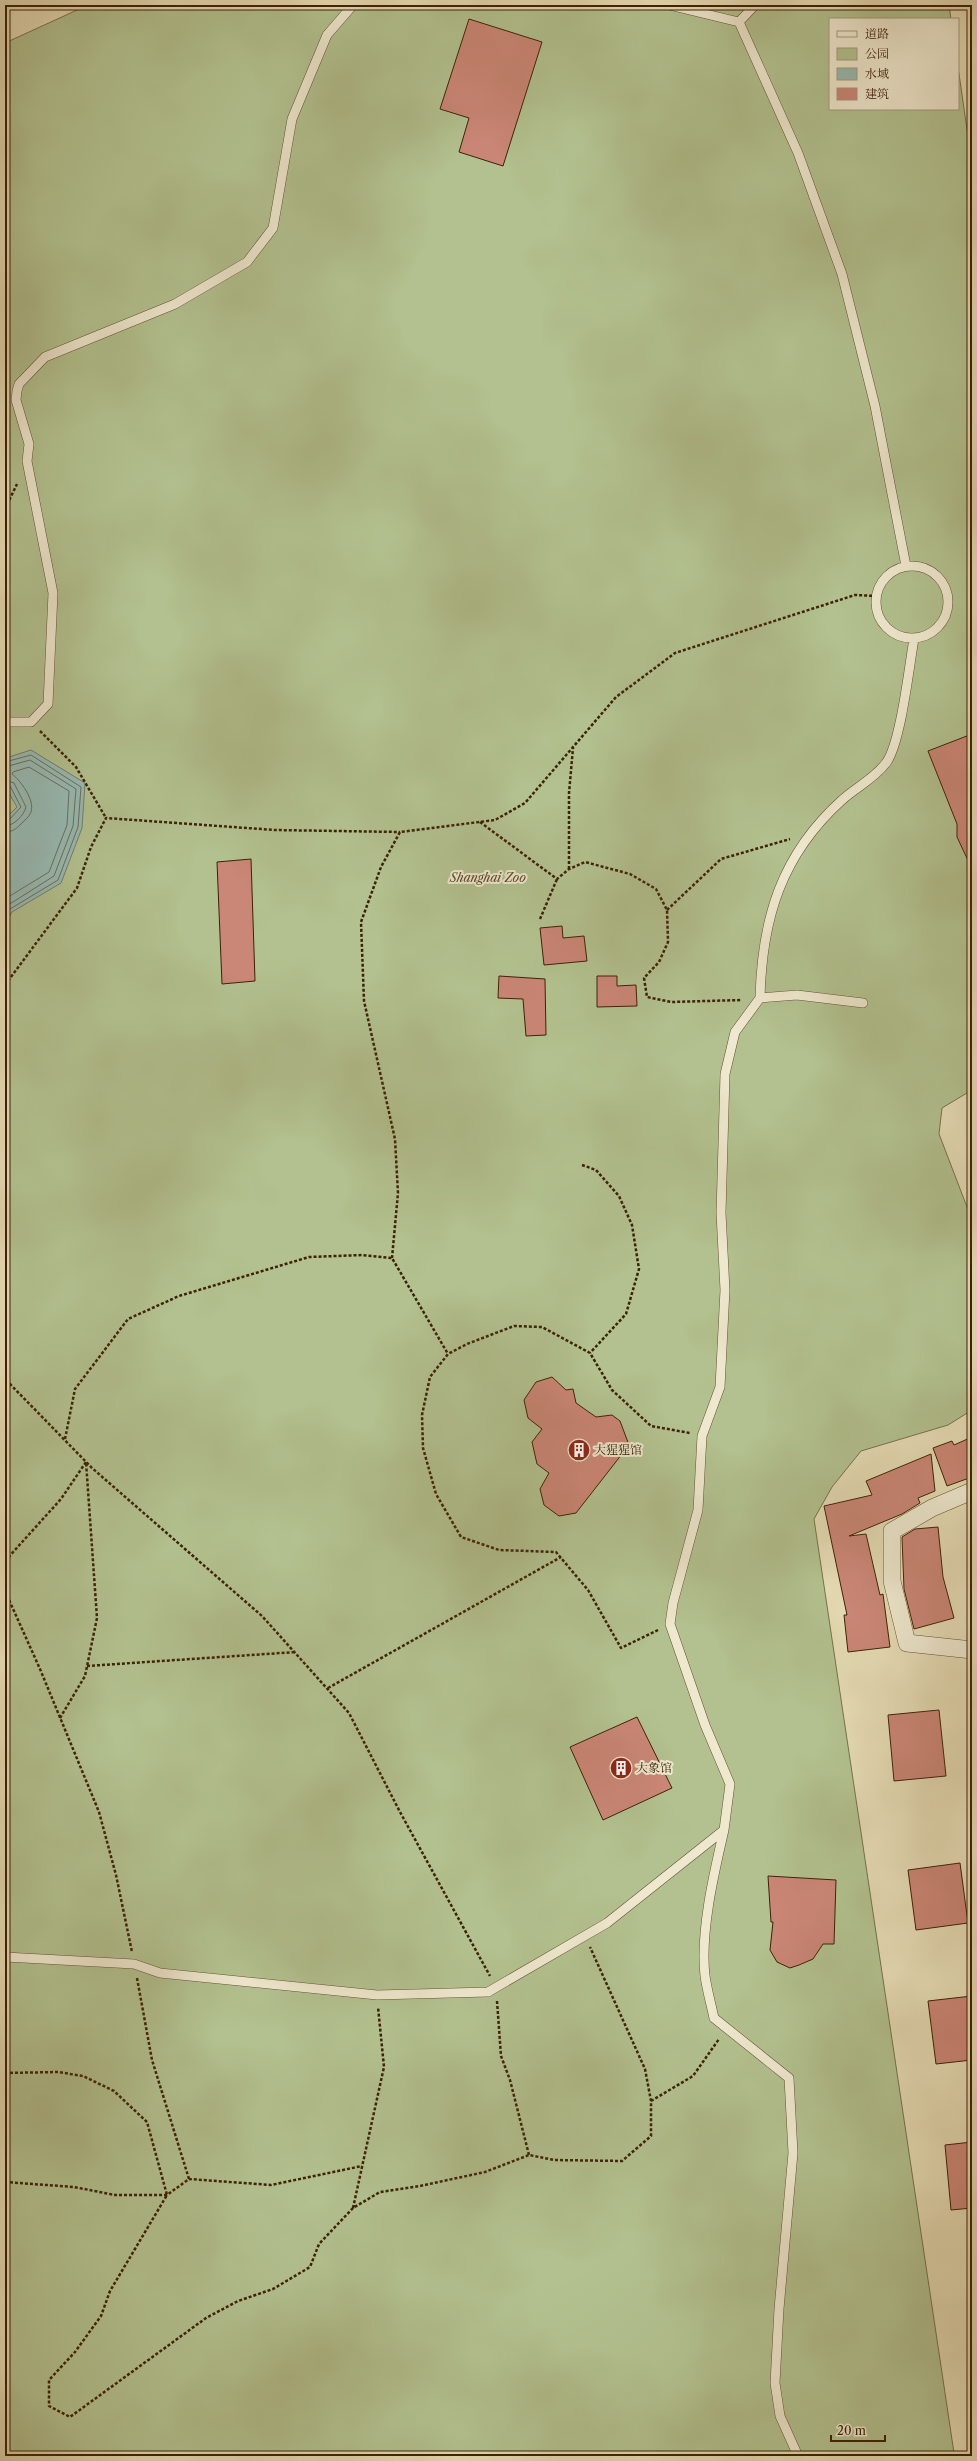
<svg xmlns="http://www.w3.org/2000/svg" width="977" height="2461" font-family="'Libre Caslon Text','Noto Serif SC',serif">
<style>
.green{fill:#b2c18f;stroke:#78714a}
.water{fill:#97bab3;stroke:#737d6e}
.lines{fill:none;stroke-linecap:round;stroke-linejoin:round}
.shore{stroke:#6a6e5c;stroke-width:1}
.building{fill:#ca8676;stroke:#3d2106}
.service-casing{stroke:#675032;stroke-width:10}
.minor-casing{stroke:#675032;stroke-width:18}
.path{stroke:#3d2106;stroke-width:2.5;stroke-dasharray:3 2;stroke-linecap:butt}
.service{stroke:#eee8ce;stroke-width:9}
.minor{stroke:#eee8ce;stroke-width:17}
.labels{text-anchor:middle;stroke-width:4;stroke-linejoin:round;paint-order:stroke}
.park-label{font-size:12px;font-style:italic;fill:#5a4928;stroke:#eee8ce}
.poi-label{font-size:12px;fill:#3d2106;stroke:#eee8ce;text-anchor:start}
</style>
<rect width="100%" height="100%" fill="#e5dbb4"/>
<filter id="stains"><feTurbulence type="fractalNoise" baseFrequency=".005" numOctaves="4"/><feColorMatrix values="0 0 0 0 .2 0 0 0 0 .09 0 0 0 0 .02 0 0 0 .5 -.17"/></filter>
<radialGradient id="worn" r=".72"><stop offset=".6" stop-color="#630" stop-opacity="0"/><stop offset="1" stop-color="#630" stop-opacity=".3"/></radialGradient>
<!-- green -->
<path class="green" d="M88,5H949L951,19H830V109H958V67L972,164V1090L942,1108L939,1134L972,1220V1410L948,1425L861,1451L832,1487L814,1519L954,2453L915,2456H5V43Z"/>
<!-- water -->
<path class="water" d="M31,750L85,783L82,828L61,883L12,912L5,924V819L17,807L5,786L6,758Z"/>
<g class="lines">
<!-- shore -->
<path class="shore" d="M5,762L31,755L81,787L78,827L58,880L10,909L5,916
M5,767L30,760L76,789L73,826L54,876L5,907
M5,780L14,783L26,807C24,815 14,826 5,826
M5,785L10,786L21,807L9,820L5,821
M5,832C12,832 16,829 21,824C25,820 29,817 31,812C35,800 21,781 12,774L13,772L29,767L69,791L67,825L49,872L5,899"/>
</g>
<!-- building -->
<path class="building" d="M469,19L542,42L503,166L459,152L469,118L440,109Z
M972,734V869L957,837V824L928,751Z
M251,859L255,981L222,984L217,862Z
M562,926L563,938L584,936L587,961L544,965L540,928Z
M499,976L545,979L546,1035L526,1036L523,999L498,998Z
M597,976H617V986L636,985L637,1006L597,1007Z
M552,1377L566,1390L573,1389L576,1403L596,1417L612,1415L620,1421L629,1445L576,1513L559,1516L544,1505L540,1489L549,1473L537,1464L532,1442L542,1429L528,1418L524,1400L536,1382Z
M972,1437V1477L947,1486L933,1448L952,1441L954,1445Z
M931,1454L935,1491L918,1498L920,1503L902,1514L849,1536L866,1534L880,1595L883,1594L890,1647L848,1652L844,1615H847L824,1506L872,1495L866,1481Z
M938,1527L943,1577L954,1618L914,1629L904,1589L902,1537L915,1529Z
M939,1710L946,1776L894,1781L888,1715Z
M637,1717L672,1788L603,1820L570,1747Z
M960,1863L968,1923L916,1930L908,1870Z
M768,1876L836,1880L834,1944H823L813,1959L799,1965L790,1968L777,1962L770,1950L773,1922H771Z
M972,1996V2060L936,2064L928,2001Z
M972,2142V2208L951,2210L945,2145Z"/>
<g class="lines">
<!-- service casing -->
<g class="service-casing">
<path id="service" d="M669,5L739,22
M755,5L739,22L798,153L842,274L875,406L906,566
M969,5L972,8
M876 602a36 36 0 1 1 72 0a36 36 0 1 1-72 0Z
M5,722H31L48,704L53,593L27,461L29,444L16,400L17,391L19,384L45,357L175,304L247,262L273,228L292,119L327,35L353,5
M760,998C762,919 781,855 842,800C856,787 874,779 886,763C901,743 909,666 914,639
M724,1830C714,1873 700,1932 705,1976C707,1990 711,2004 714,2018L789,2078L793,2153L779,2309L775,2383L780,2416L798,2456
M5,1957L134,1964L160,1973L377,1995L488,1992L607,1923L724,1830L730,1784L705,1725L670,1624L673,1603L698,1510L702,1436L720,1387L725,1290L721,1213L725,1074L735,1032L760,998L797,995L863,1003"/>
</g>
<!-- minor casing -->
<g class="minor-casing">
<path id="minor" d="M972,1491L932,1508L892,1531V1581L907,1643L972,1650"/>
</g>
<!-- path -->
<path class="path" d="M5,509L17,484
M40,731L76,767L106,818
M480,822L557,879L569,869L585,862L630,874L656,889L667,910L668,942L659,962L644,978L647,997L671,1002L742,1000
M569,869V793L573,748
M667,910L721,859L790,839
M540,919L557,879
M5,985L77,888L91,847L106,818L275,830L400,832
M582,1165L596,1170L619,1196L632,1225L639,1269L626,1314L590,1353
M392,1258L398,1193L395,1139L364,1001L361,922L381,867L400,832L495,820L525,803L616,697L675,653L855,595L876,596
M5,1375L8,1382L92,1468L262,1616L349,1713L400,1812L490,1976
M65,1439L75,1389L128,1319L179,1296L309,1257L362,1255L392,1258L448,1354
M5,1561L61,1499L86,1462
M5,1591L40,1669L99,1812L116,1875L132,1952
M658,1630L621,1648L588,1590L556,1552L499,1550L461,1537L436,1494L423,1448L422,1415L430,1377L448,1354L467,1344L514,1326L542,1327L590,1353L612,1390L651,1426L690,1433
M87,1666L296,1652
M328,1688L561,1557
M60,1718L85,1676L97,1618L86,1462
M137,1978L152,2060L189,2179
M497,2001L501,2056L510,2080L529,2155
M5,2073L58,2072L83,2076L114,2091L147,2122L167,2195L110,2291L101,2316L75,2352L49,2380V2406L70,2417L206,2318L238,2301L273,2289L310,2267L319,2244L353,2208L380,2192L420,2186L485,2172L529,2155L554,2160L622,2161L651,2136V2101L645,2069L590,1947
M651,2101L693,2076L719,2039
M5,2182L74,2187L115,2195H167L189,2179L271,2185L362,2166
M353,2208L384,2067L378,2007"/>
<!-- service -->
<use href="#service" class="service"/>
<!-- minor -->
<use href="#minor" class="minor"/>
</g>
<!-- icons -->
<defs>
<g id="building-disc" transform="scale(1.15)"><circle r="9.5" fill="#8f2418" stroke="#eee8ce"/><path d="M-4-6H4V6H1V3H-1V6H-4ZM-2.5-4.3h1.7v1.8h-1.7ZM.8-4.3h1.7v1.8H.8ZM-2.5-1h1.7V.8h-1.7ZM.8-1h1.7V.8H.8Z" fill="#fff"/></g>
</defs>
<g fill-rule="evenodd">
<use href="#building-disc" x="579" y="1450"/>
<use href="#building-disc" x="621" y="1768"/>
</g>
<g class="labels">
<!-- park labels -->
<g class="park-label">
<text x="488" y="882">Shanghai Zoo</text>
</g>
<!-- poi labels -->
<g class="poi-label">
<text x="594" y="1454">大猩猩馆</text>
<text x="636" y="1772">大象馆</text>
</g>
</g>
<!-- margin -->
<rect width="977" height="2461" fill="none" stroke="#e5dbb4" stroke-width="20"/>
<rect x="6" y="6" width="965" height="2449" fill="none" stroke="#3d2106" stroke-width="2"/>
<rect x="10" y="10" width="957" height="2441" fill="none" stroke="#3d2106"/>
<!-- legend -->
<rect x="829" y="18" width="130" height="92" fill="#eee8ce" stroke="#a7987e"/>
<rect x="837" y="31" width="20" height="6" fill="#eee8ce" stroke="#a7987e"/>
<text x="865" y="38" font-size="12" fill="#3d2106">道路</text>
<rect x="837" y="48" width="20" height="12" fill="#b2c18f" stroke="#a7987e"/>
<text x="865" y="58" font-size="12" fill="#3d2106">公园</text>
<rect x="837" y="68" width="20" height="12" fill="#97bab3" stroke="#a7987e"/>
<text x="865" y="78" font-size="12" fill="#3d2106">水域</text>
<rect x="837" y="88" width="20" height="12" fill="#ca8676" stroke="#a7987e"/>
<text x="865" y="98" font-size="12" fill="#3d2106">建筑</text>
<!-- scale -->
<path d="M831 2435v6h54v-6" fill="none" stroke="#3d2106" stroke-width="2"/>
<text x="837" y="2435" font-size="12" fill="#3d2106" stroke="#eee8ce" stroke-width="3" paint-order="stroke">20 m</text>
<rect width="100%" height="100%" filter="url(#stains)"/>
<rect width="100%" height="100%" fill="url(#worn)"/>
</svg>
